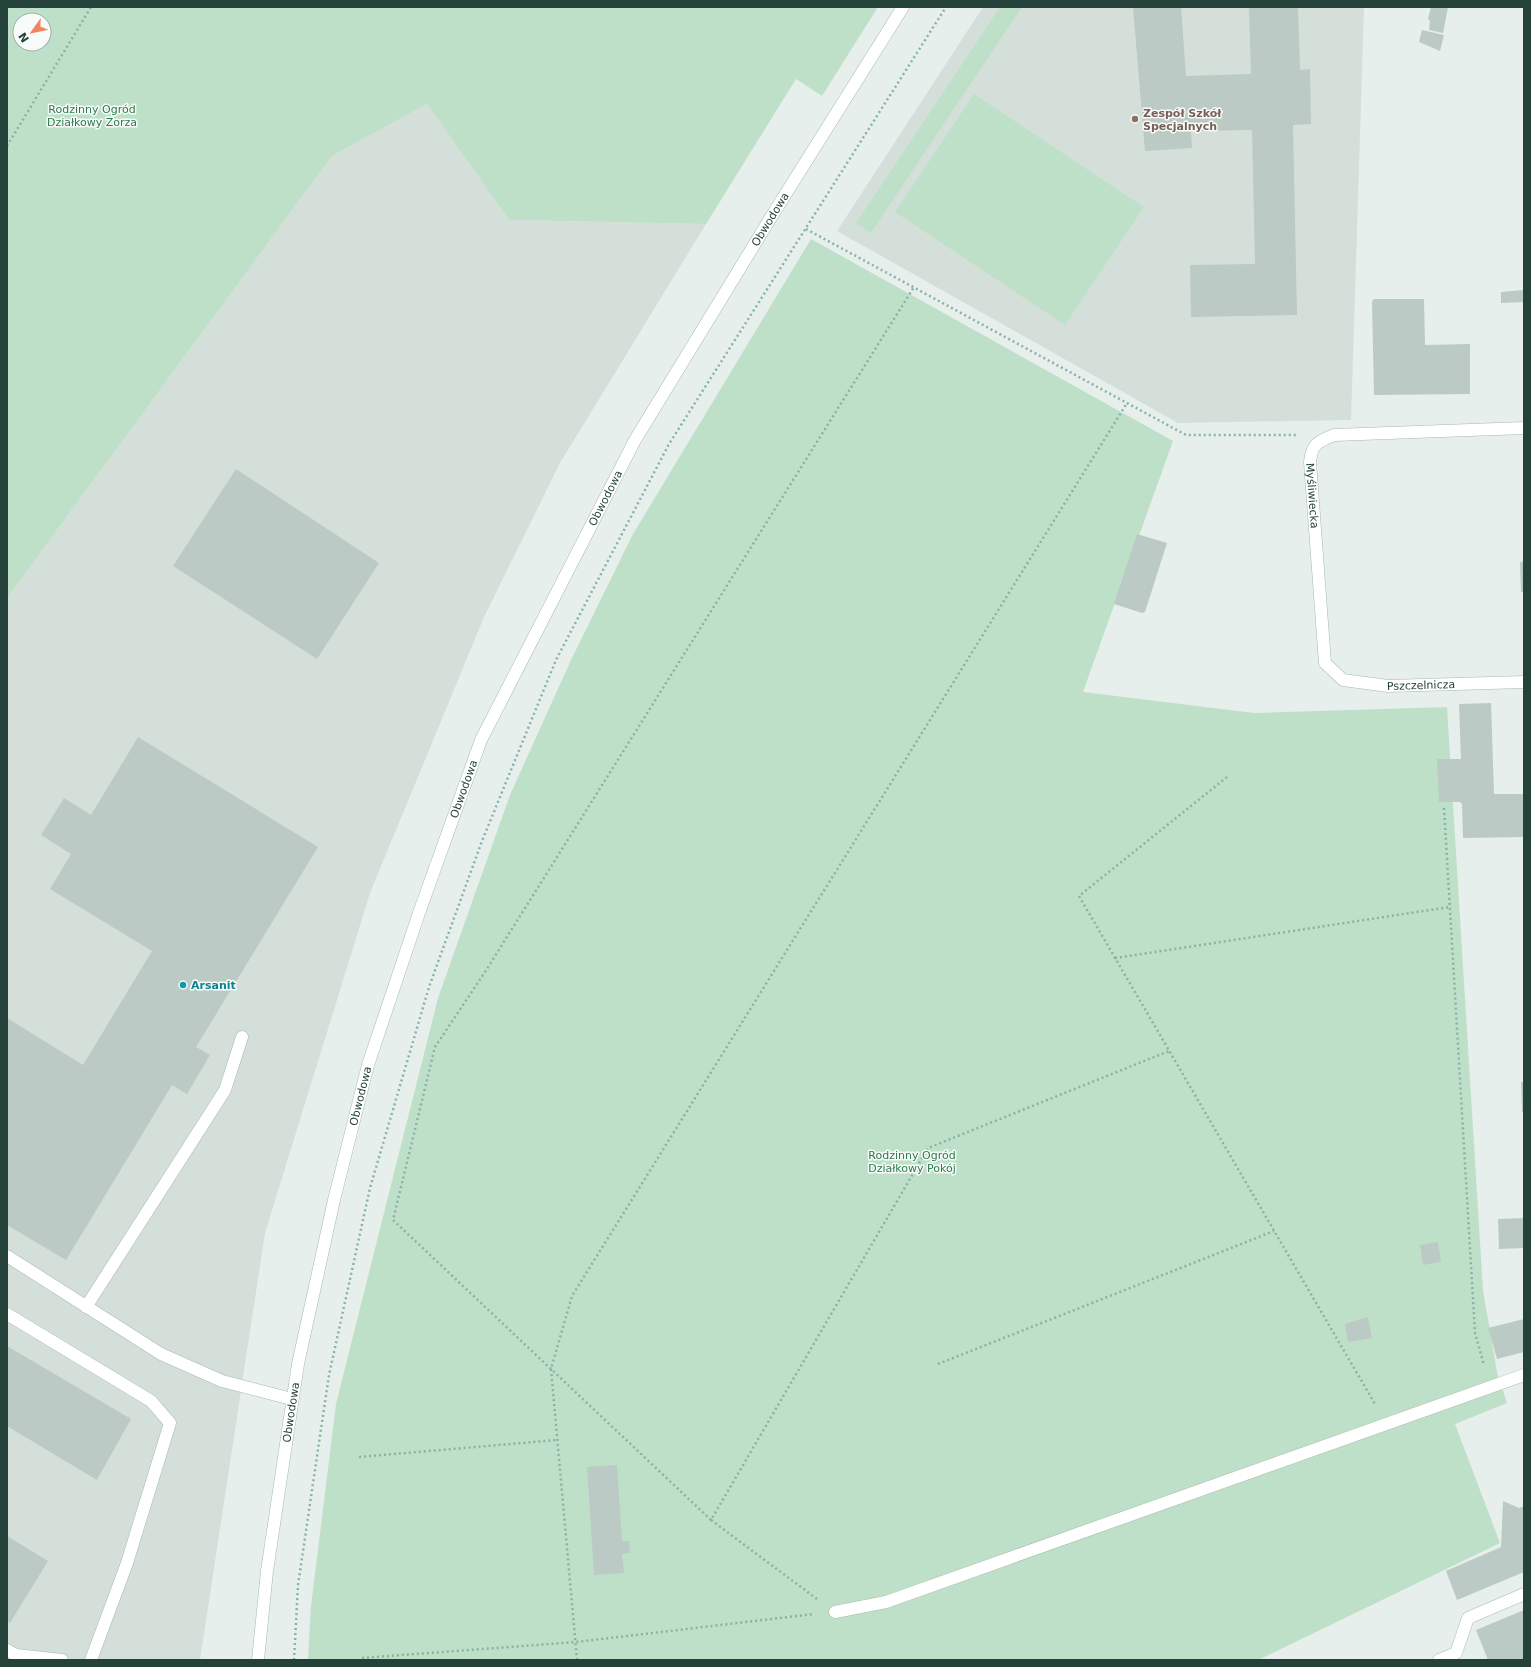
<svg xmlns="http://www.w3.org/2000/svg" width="1531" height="1667" font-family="'DejaVu Sans',sans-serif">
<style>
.built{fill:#d4dfda}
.green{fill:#bfe0c8;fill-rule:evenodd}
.building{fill:#bbcac4}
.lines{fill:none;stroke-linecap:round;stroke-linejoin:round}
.minor-casing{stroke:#a8b8b2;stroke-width:13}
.path{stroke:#86b3a5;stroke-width:2.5;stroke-dasharray:2 3;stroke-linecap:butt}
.minor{stroke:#fff;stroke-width:12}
.education-dot{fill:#8d6e63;stroke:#f7fbf9;stroke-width:1.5}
.culture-dot{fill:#0f9aa8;stroke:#f7fbf9;stroke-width:1.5}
.labels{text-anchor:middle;stroke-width:3;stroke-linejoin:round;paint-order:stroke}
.park-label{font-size:11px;fill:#2d7a4b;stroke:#f7fbf9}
.education-label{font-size:11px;font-weight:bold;fill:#785e54;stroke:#f7fbf9;text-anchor:start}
.street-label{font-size:11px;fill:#24423a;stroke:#f7fbf9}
.culture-label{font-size:11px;font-weight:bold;fill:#0d838f;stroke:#f7fbf9;text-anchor:start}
</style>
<rect width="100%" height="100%" fill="#e6efeb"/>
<!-- built -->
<path class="built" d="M983,7H1364L1351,420L1178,423L837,231Z
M427,104L509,220L706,224L560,463L484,617L370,893L265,1233L200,1660H7V598L332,156Z"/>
<!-- green -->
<path class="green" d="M7,7H878L822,96L796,79L706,224L509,220L427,104L332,156L7,598ZM20,20H44V44H20Z
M1000,7H1022L871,233L856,223Z
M974,94L1144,207L1065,325L895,212Z
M811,239L1173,441L1083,692L1254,713L1447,707L1483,1290L1497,1372L1507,1403L1455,1424L1500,1543L1258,1660H308L311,1606L336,1404L438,998L510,795L571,660L633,534Z"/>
<!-- building -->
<path class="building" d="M1133,7H1181L1186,76L1251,74L1249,7H1298L1300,70L1310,69L1311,124L1293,125L1297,315L1191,317L1190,265L1255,264L1252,130L1191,131L1192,148L1145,151Z
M1431,7H1448L1443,33L1429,30L1430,21L1428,19Z
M1422,30L1444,35L1440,51L1419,42Z
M1524,290V302L1501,303V292Z
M1374,299H1424L1425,345L1470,344V394L1374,395L1372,302Z
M236,469L379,563L317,659L173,566Z
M1137,534L1167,543L1145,612L1142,613L1114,604Z
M1524,561V592H1521L1520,562Z
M1491,703L1494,794H1524V837L1463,838L1462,804L1460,802H1439L1437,759H1461L1459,704Z
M138,737L318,847L196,1047L210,1055L187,1094L172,1085L66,1260L7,1225V1018L83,1065L152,951L50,889L71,854L41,835L64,798L91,815Z
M1521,1082H1524V1112H1522Z
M1524,1218V1248L1499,1249L1498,1219Z
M1438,1242L1441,1262L1423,1265L1420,1245Z
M1368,1317L1372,1338L1348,1342L1345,1324Z
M1524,1319V1352L1497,1359L1488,1328Z
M7,1346L131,1419L97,1480L7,1426Z
M617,1465L622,1541H629L630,1553L622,1554L624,1573L594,1575L587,1467Z
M1503,1501L1519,1508L1524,1506V1572L1457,1600L1446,1571L1501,1547Z
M7,1536L48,1561L10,1623L7,1621Z
M1524,1610V1660H1488L1476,1630Z"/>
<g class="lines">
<!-- minor casing -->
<g class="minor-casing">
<g id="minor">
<path id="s1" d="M1524,428L1334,435C1318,442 1312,443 1310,462L1325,663L1343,680L1388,686L1524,682"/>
<path d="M7,1256L161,1354L222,1381L292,1399"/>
<path d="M86,1307L225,1090L242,1037"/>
<path d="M7,1314L151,1401L170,1423L127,1563L91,1660"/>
<path d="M835,1612L886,1602L1524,1375"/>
<path d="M7,1650L16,1655L62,1660"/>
<path id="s2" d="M258,1660L267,1571L298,1364L334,1200L368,1065L419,913L481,740L635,440L773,214L903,7"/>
<path d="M1439,1660L1456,1653L1468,1618L1524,1594"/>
</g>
</g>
<!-- path -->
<path class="path" d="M7,146L91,7
M806,229L1186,435H1296
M1227,777L1079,896L1375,1404
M1444,808L1475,1333L1484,1365
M1115,958L1450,907
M938,1364L1274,1231
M359,1457L557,1440
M711,1520L393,1220L435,1047L485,972L914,287
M817,1599L711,1520L928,1148L1169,1051
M362,1658L576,1642L814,1614
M294,1660L298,1585L329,1375L370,1188L429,987L482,841L556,660L669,444L946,7
M577,1660L551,1369L572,1296L1127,403"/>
<!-- minor -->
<use href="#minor" class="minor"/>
</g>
<!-- markers -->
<circle class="education-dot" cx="1135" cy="119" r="4"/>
<circle class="culture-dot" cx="183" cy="985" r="4"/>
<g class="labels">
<!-- park labels -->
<g class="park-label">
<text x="92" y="113">Rodzinny Ogród<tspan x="92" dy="13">Działkowy Zorza</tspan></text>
<text x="912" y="1159">Rodzinny Ogród<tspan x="912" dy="13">Działkowy Pokój</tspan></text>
</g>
<!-- education labels -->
<g class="education-label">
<text x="1143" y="117">Zespół Szkół<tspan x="1143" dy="13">Specjalnych</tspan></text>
</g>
<!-- street labels -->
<g class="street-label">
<text dy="4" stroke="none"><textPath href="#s2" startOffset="1546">Obwodowa</textPath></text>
<text dy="4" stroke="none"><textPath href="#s1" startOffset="263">Myśliwiecka</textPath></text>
<text dy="4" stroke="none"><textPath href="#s2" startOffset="1222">Obwodowa</textPath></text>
<text dy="4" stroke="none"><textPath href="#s1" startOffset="534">Pszczelnicza</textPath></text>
<text dy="4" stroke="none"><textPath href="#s2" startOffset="898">Obwodowa</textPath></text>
<text dy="4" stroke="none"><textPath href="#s2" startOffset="574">Obwodowa</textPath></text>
<text dy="4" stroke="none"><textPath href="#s2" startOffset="250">Obwodowa</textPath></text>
</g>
<!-- culture labels -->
<g class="culture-label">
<text x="191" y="989">Arsanit</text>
</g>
</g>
<!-- border -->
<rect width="1531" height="1667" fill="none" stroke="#24423a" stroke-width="16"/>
<!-- north arrow -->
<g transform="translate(32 32) rotate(237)"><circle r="19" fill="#f7fbf9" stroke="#a3b1ad"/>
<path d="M0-3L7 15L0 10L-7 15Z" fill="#f4845f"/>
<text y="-6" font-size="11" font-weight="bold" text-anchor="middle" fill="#24423a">N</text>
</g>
</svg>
